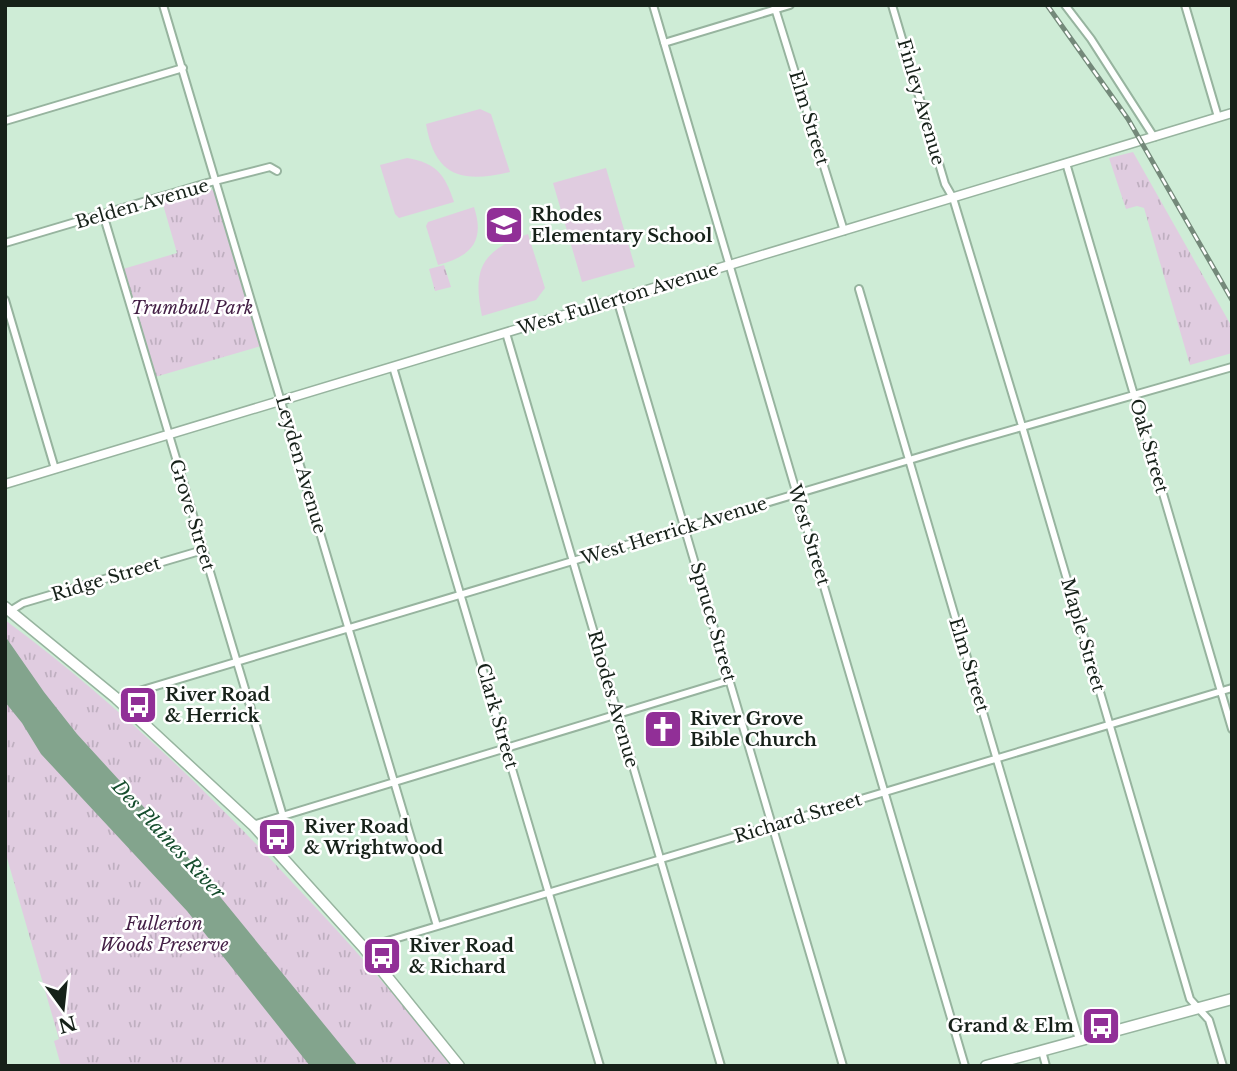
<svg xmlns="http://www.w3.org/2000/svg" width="1237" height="1071" font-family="'Libre Baskerville',serif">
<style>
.green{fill:#e0cce0}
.park{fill:url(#park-tufts)}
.water{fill:#83a48d}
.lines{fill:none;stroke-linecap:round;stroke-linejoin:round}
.minor-casing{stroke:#97b49f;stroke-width:10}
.tertiary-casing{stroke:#97b49f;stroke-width:11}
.secondary-casing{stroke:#97b49f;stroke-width:13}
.minor{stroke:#fff;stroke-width:6}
.tertiary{stroke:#fff;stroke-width:8}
.secondary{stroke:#fff;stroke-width:10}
.rail-casing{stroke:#74897a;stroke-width:5}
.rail{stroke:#fff;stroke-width:2.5;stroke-dasharray:8;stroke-linecap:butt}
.labels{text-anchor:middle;stroke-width:5;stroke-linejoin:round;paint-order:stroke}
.street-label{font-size:18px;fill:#162119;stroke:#fff}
.poi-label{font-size:18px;font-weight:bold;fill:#162119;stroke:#fff;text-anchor:start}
.park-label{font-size:18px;font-style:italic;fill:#431f45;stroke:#fff}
.water-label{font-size:19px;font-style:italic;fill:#154d2d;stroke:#fff}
</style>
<defs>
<pattern id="park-tufts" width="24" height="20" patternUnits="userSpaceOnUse" patternTransform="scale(1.75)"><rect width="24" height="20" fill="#e0cce0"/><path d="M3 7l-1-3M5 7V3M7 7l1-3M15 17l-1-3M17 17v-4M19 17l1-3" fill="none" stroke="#bfafc0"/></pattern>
</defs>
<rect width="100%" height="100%" fill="#ceecd6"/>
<!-- green -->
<path class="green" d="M480,109L491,114L510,172C463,183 435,178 426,124Z
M407,158C437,163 445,175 454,202L399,218L395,214L380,165Z
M606,168L635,267L582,282L553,183Z
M474,207C485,241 472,256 438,265L426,226L428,222Z
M528,234L545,288L536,300L482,316C472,268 482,251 528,234Z"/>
<!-- park -->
<path class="park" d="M1133,152L1232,327V353L1190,365L1144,208L1137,206L1126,209L1109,158Z
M208,187L216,193L261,346L155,377L123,269L177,253L162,201Z
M444,265L451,287L435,291L429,269Z
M5,620C109,697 203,786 291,881C347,940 401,1001 451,1066H61L54,1041L59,1039L5,851Z"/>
<!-- water -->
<path class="water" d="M5,636L44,692L77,734L173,839L358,1066H310L187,911L41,754L22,723L5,702Z"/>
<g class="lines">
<!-- minor casing -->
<g class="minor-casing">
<path id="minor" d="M163,5L437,926
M653,5L965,1066
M774,5L844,231
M892,5L945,184L953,198L1022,426L1190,999L1209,1020L1223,1066
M1065,5L1091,39L1154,137
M1185,5L1218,117
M664,43L790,5
M5,121L183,68
M1066,163L1232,729
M103,214L283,816
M5,243L207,183L270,167L277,171
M859,289L1079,1040
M617,299L843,1066
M5,300L55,469
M506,333L721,1066
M393,367L600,1066
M10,611L23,603L203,550
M116,698L966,443L1232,367
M253,825L730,680
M364,948L1232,688
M1042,1051L1046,1066"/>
</g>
<!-- tertiary casing -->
<g class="tertiary-casing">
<path id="tertiary" d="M5,484L1232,113"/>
</g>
<!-- secondary casing -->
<g class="secondary-casing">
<path id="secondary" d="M5,607L116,698L253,825L364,948L459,1066
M986,1066L1232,999"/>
</g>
<!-- minor -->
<use href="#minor" class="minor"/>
<!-- tertiary -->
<use href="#tertiary" class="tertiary"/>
<!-- secondary -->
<use href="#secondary" class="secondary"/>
<!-- rail casing -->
<g class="rail-casing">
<path id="rail" d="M1047,5L1128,119L1232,300"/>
</g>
<!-- rail -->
<use href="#rail" class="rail"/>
</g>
<!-- icons -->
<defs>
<g id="school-square" transform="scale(2.0125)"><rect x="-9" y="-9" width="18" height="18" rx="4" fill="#912f97" stroke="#fff"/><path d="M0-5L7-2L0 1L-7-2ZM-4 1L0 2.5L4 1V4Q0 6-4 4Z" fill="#fff"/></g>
<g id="bus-square" transform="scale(2.0125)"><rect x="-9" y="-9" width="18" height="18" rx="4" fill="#912f97" stroke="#fff"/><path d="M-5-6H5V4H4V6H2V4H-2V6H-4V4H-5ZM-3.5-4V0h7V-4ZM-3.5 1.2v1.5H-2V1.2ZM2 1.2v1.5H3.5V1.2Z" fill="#fff"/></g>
<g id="church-square" transform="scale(2.0125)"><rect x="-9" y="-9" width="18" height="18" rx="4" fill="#912f97" stroke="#fff"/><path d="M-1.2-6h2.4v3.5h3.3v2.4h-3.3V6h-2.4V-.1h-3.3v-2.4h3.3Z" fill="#fff"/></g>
</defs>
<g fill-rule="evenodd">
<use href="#school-square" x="504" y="225"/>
<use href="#bus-square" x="138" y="705"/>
<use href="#church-square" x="663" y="729"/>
<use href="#bus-square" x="277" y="837"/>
<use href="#bus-square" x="382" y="956"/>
<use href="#bus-square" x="1101" y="1026"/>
</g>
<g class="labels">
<!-- street labels -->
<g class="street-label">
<text transform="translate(921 102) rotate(74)" y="6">Finley Avenue</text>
<text transform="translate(809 118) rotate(73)" y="6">Elm Street</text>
<text transform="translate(142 204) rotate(-16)" y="6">Belden Avenue</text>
<text transform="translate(618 299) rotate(-17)" y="6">West Fullerton Avenue</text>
<text transform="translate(1149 446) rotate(74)" y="6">Oak Street</text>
<text transform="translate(301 465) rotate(74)" y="6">Leyden Avenue</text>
<text transform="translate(192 515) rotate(73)" y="6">Grove Street</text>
<text transform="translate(674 531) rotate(-17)" y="6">West Herrick Avenue</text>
<text transform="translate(809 535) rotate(73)" y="6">West Street</text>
<text transform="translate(106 579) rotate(-17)" y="6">Ridge Street</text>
<text transform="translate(713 622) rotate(74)" y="6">Spruce Street</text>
<text transform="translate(1083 635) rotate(74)" y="6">Maple Street</text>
<text transform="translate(969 665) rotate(73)" y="6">Elm Street</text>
<text transform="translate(613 699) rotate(74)" y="6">Rhodes Avenue</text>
<text transform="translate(497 716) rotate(74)" y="6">Clark Street</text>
<text transform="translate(798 818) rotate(-17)" y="6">Richard Street</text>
</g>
<!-- poi labels -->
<g class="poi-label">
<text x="531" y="221">Rhodes<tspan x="531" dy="21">Elementary School</tspan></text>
<text x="165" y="701">River Road<tspan x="165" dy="21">&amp; Herrick</tspan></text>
<text x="690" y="725">River Grove<tspan x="690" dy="21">Bible Church</tspan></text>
<text x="304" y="833">River Road<tspan x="304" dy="21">&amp; Wrightwood</tspan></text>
<text x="409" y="952">River Road<tspan x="409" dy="21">&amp; Richard</tspan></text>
<text x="1074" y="1032" text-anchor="end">Grand &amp; Elm</text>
</g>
<!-- park labels -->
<g class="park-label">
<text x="192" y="314">Trumbull Park</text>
<text x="164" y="930">Fullerton<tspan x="164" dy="21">Woods Preserve</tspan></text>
</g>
<!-- water labels -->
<g class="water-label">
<text transform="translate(169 839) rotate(47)" y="7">Des Plaines River</text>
</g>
</g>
<!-- border -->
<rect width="1237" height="1071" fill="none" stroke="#162119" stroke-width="14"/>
<!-- north arrow -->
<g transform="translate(63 1008) rotate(165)" stroke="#ffffff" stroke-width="5" paint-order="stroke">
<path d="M0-5L12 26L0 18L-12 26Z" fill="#162119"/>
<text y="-10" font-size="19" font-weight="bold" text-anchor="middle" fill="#162119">N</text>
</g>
</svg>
